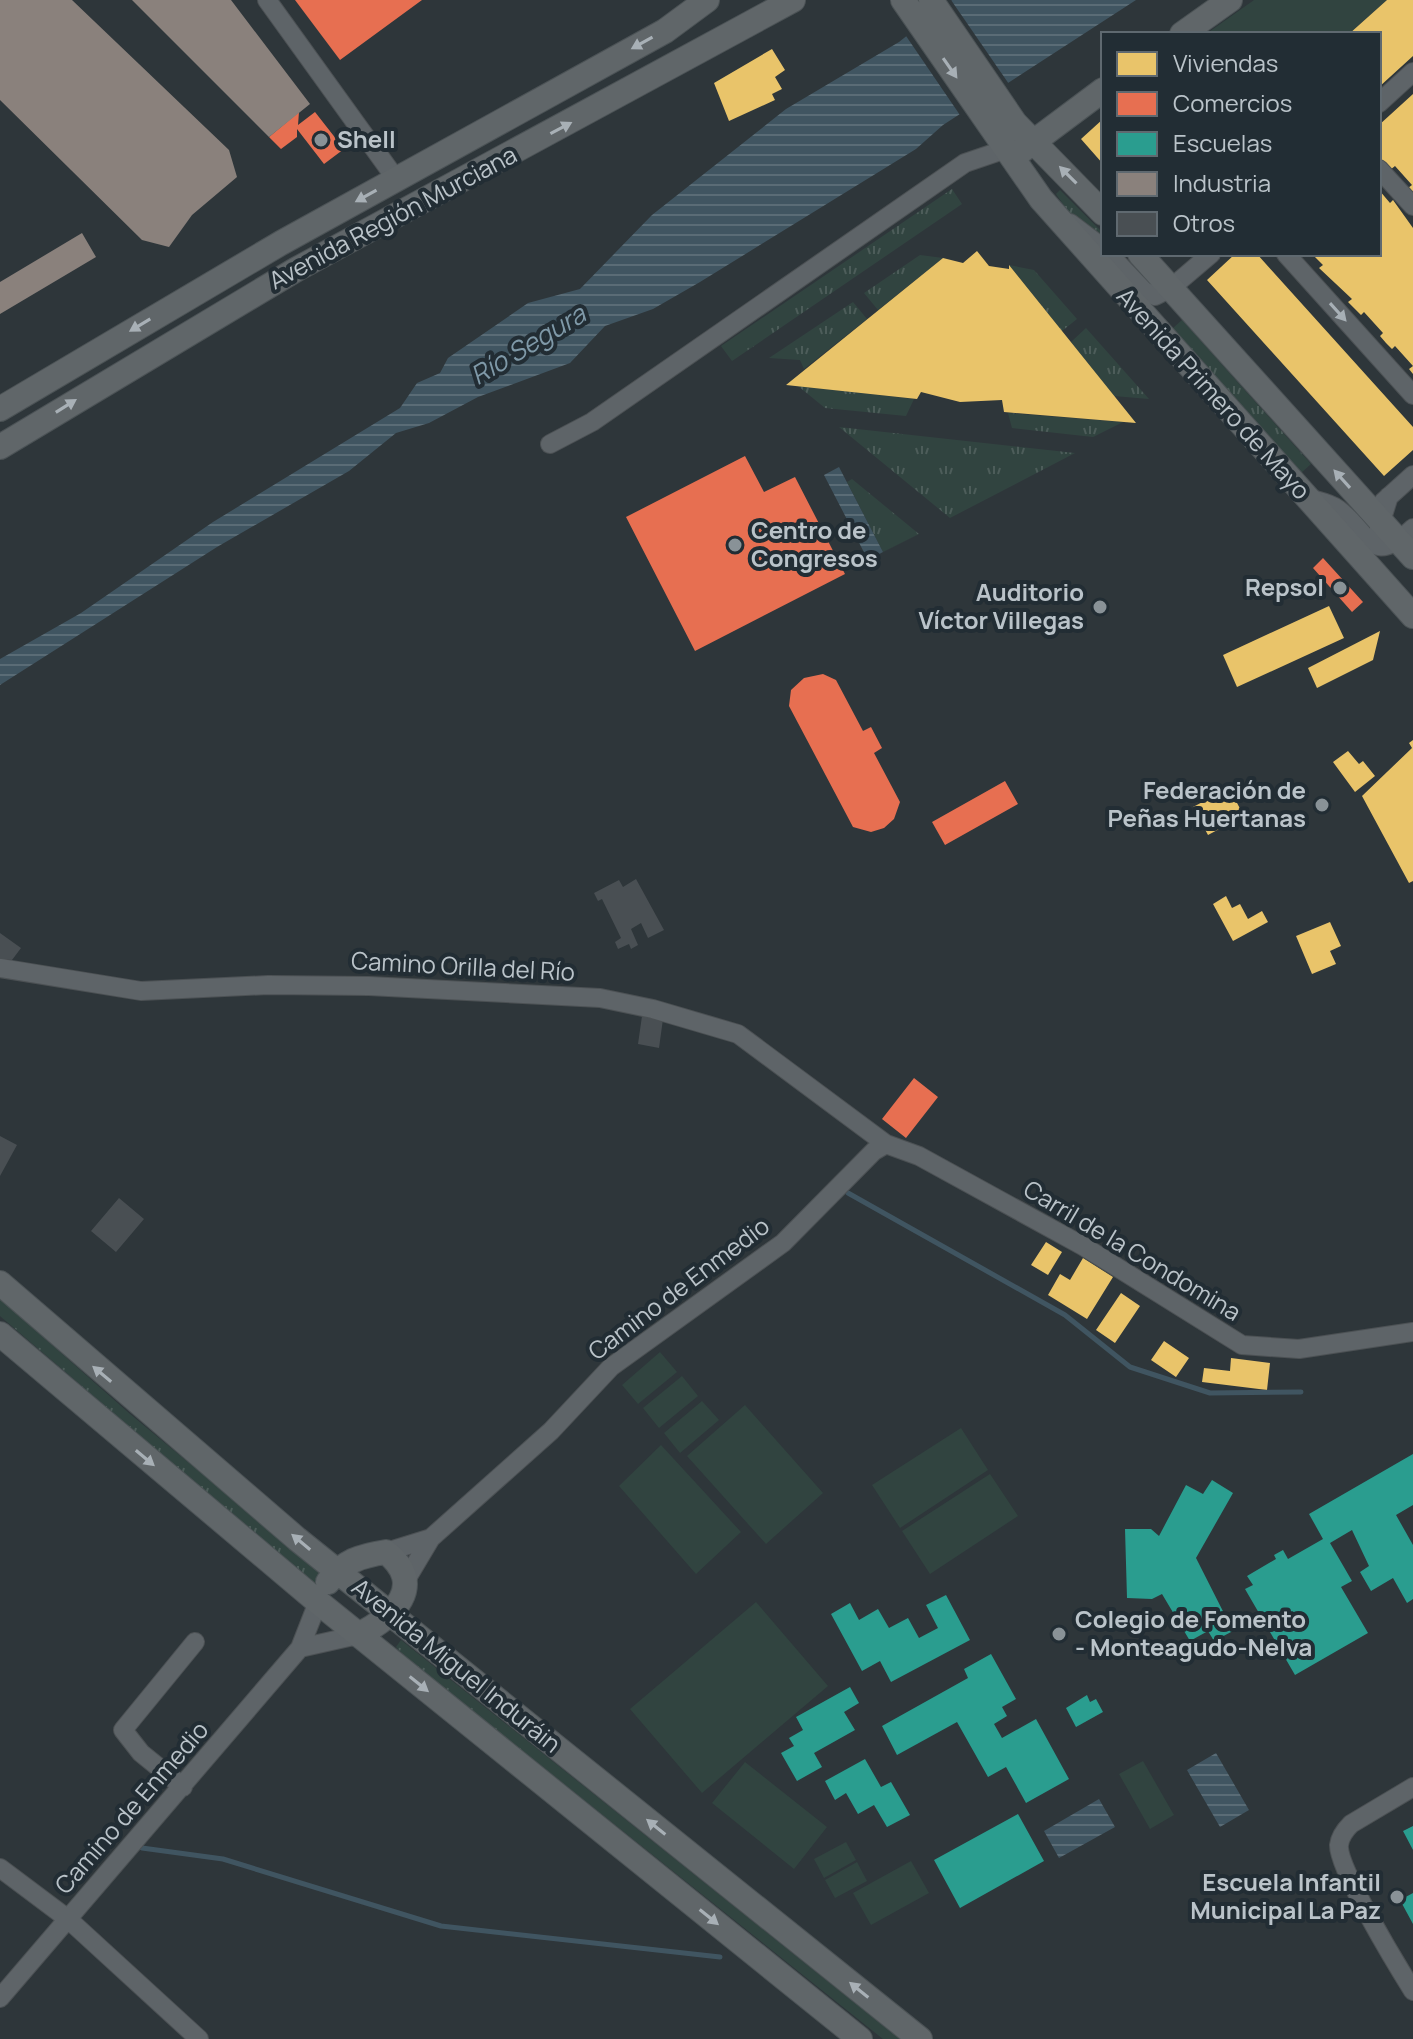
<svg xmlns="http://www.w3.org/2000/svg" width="1413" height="2039" font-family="Manrope,sans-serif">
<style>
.grass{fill:url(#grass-tufts)}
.park{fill:#314440}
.water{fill:url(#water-rules)}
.pier{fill:#2e363a}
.homes{fill:#e9c46a}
.shops{fill:#e76f51}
.schools{fill:#2a9d8f}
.industry{fill:#8a817c}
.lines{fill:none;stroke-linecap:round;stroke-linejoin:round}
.stream{stroke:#405561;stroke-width:5}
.building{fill:#494f53}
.minor-casing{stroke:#4c5154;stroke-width:20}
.major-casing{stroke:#4c5356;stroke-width:26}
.minor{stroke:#5e6468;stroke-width:18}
.major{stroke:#606669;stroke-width:24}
.oneway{fill:#a8b0b6}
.poi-dot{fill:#899297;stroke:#222d34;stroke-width:3}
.labels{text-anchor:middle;stroke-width:8;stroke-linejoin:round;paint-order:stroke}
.poi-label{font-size:24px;font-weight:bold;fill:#bac3c9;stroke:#222d34;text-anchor:end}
.street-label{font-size:24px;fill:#bac3c9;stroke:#222d34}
.water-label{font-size:26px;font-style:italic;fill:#7f99a8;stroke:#222d34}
</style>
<defs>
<pattern id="grass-tufts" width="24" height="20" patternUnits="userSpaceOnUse" patternTransform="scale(2)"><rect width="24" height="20" fill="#314440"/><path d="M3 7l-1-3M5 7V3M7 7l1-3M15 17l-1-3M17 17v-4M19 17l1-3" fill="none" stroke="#4d5d5a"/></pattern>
<pattern id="water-rules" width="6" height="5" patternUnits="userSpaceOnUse" patternTransform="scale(2)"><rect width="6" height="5" fill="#405561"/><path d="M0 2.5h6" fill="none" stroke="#5a6c76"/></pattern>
</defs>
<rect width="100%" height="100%" fill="#2e363a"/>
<!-- grass -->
<path class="grass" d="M952,189L962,204L732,361L721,346Z
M1060,190L1103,233V241L1072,217L1056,194Z
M920,255L943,258L878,310L864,293Z
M1009,265L1034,270L1077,319L1062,331Z
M853,302L867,319L804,369L800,360L769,358Z
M1182,320L1311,464L1301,473L1172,329Z
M1086,328L1149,399L1114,396L1071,342Z
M798,386L914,399L906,416L825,408Z
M1008,413L1123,422L1093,437L1012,428Z
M839,427L1075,453L950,518Z
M852,479L919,534L883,552L847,482Z
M0,1299L130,1414L323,1574L313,1584L0,1316Z
M401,1640L900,2039H883L828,1995L410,1661L396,1647Z"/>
<!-- park -->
<path class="park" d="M1254,0H1387L1349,34H1206Z
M660,1352L677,1372L638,1404L622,1385Z
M682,1376L698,1396L659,1428L643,1408Z
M702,1401L719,1420L680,1453L664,1433Z
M745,1405L823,1493L766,1544L687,1456Z
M961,1428L988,1470L900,1528L872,1485Z
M661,1445L741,1532L696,1574L619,1486Z
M990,1474L1018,1516L930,1574L902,1531Z
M756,1602L828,1686L702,1793L630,1709Z
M1143,1761L1174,1815L1150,1829L1119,1774Z
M745,1762L827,1827L794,1869L712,1803Z
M846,1842L856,1860L824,1878L814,1859Z
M911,1861L929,1893L871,1925L853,1893Z
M857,1862L867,1881L835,1898L825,1880Z"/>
<!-- water -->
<path class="water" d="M952,0H1136L943,125L916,149L700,282L653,309L605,326L570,363L478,397L429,423L396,433L349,471L217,547L0,685V659L81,613L213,522L400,408L417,383L440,373L448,358L528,303L580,289L652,215L786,109L899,42Z
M839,467L883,552L868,560L824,475Z
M1216,1753L1249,1810L1220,1827L1187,1770Z
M1099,1799L1115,1827L1059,1858L1044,1831Z"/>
<!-- pier -->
<path class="pier" d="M946,0H951L1011,87L962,118L904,33Z"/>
<!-- homes -->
<path class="homes" d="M1387,0H1413V56L1379,87V34H1349Z
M772,49L785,70L775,77L782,89L772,94L775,100L729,121L714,83Z
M1413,94V193L1408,188L1412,185L1395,166L1390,170L1379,157V125Z
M1103,119V164L1081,139Z
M1379,190L1390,203L1393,200L1413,228V374L1409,369L1413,366L1395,346L1392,349L1386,343L1380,336L1383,333L1364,312L1361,315L1348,302L1352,299L1319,268L1323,265L1312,254H1379Z
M977,251L989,266L1009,269V265L1136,423L1004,412L1002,400L960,402L921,392L917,399L786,385L943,258L963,263Z
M1235,254H1257L1413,427V450L1384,476L1207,280Z
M1329,606L1344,638L1237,687L1223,655Z
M1380,631L1373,660L1317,688L1308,668Z
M1413,740V881L1409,883L1362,796L1412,748L1409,743Z
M1348,751L1359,764L1363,761L1375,776L1355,792L1333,762Z
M1229,788L1244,816L1208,835L1193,807Z
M1226,896L1232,908L1240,904L1248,919L1262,911L1268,922L1233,941L1213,904Z
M1330,922L1341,946L1330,951L1336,964L1312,974L1296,936Z
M1046,1242L1062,1252L1048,1275L1031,1265Z
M1083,1258L1113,1277L1087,1319L1048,1295L1060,1274L1070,1280Z
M1121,1293L1140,1306L1115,1343L1096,1330Z
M1164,1341L1189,1358L1176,1377L1151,1360Z
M1231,1358L1270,1363L1267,1390L1202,1382L1204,1368L1230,1371Z"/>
<!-- shops -->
<path class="shops" d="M295,0H422L340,60Z
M299,112L298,125L315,112L344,149L324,164L297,129V137L281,149L269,137Z
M745,456L764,492L795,477L845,574L695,651L626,517Z
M1323,558L1363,602L1352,612L1313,568Z
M823,674L836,680L863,731L871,727L882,748L874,753L900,802L894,819L884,828L871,832L853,827L789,706L791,690L804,678Z
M1005,781L1018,804L945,845L932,822Z
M914,1078L938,1097L906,1138L882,1119Z"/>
<!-- schools -->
<path class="schools" d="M1413,1454V1505L1396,1515L1413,1545V1599L1407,1603L1393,1578L1371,1591L1360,1572L1369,1566L1352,1530L1330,1543L1352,1581L1341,1587L1368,1633L1295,1675L1245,1589L1253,1585L1247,1576L1276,1559L1274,1555L1283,1550L1288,1559L1323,1539L1309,1514Z
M1212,1480L1233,1493L1196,1558L1233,1631L1214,1641L1208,1631L1190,1641L1162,1594L1152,1599L1127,1598L1125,1529H1151L1159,1536L1186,1485L1203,1494Z
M946,1595L970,1640L891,1682L880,1661L862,1671L831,1614L850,1603L859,1620L878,1609L889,1628L908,1618L919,1638L938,1628L926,1605Z
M991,1654L1016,1699L1002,1707L1007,1716L994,1724L1002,1738L1036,1719L1069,1779L1026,1803L1006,1767L988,1777L957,1722L897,1755L882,1726L968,1678L964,1669Z
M850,1687L859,1703L844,1712L855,1730L814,1753L822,1767L797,1781L781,1753L794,1746L789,1738L803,1730L796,1717Z
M1087,1695L1090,1702L1096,1699L1103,1712L1076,1727L1066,1708Z
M865,1759L881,1787L891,1782L910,1815L887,1827L874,1805L858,1814L846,1793L835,1800L825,1781Z
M1018,1814L1044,1861L960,1908L934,1860Z
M1413,1826V1850L1403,1831Z
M1413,1893V1924L1400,1900Z"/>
<!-- industry -->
<path class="industry" d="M0,0H72L229,150L237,177L192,215L169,247L142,240L0,100Z
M132,0H231L310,104L269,137Z
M82,233L96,257L0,314V282Z"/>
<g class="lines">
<!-- stream -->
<path class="stream" d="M848,1193L1065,1315L1130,1367L1210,1393L1301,1392
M142,1848L223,1859L441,1926L720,1957"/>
</g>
<!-- building -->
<path class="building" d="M636,879L664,930L648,938L641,923L631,929L638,945L631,949L629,944L618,949L615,942L621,938L602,899L598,901L594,893L619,880L623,887Z
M0,933L21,948L12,960L0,959Z
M642,1016L663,1019L659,1048L638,1044Z
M0,1136L17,1145L0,1176Z
M119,1198L144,1219L116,1252L91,1231Z"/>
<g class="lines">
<!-- minor casing -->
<g class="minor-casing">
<path id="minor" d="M267,0L396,179
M1379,103L1413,72
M1379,169L1413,206
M1070,223L1103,248
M1109,254L1144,291L1155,296L1171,288L1211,254
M1286,254L1413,395
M550,444L592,422L965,163L1018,145
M1308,498C1318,501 1330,503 1338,509C1371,534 1370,568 1413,528
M1383,502L1413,475
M1379,528L1389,496
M0,968L141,991L268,985L369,986L600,998L653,1009L738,1034L886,1144L919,1156L1083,1246L1242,1345L1299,1349L1413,1332
M386,1552L431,1538
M406,1580L431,1538L551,1431L611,1367L783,1243L874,1151L886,1144
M300,1648L358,1635
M183,1787L141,1753L123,1730L195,1642
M1413,1787L1351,1824C1345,1830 1340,1836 1339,1845C1337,1867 1398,1967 1413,1991
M0,1868L68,1919L199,2039
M0,1998L300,1648L318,1602"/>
</g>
<!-- major casing -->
<g class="major-casing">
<path id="major" d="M903,0L1041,199L1413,616
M931,0L1015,123L1103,213
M1182,34L1230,0
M1020,152L1103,90
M1140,254L1413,557
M0,409L281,243L665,31L707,0
M0,447L297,269L793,0
M0,1283L297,1539L920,2039
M0,1334L318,1602L860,2039
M328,1582C344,1561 360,1556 386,1552C427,1585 394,1617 358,1635"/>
</g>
<!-- minor -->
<use href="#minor" class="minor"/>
<!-- major -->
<use href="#major" class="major"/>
</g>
<!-- one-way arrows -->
<defs><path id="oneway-solid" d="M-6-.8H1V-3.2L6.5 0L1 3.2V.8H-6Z" transform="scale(2)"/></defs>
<g class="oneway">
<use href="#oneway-solid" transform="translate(642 43) rotate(151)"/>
<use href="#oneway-solid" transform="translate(950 68) rotate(55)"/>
<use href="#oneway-solid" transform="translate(561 128) rotate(-28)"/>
<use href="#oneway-solid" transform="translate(1068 175) rotate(-135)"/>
<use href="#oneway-solid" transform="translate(366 196) rotate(151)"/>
<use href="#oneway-solid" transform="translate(1338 312) rotate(48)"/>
<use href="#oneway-solid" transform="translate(140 325) rotate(149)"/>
<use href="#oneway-solid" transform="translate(66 406) rotate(-32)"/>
<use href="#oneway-solid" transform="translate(1342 479) rotate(-132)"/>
<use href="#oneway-solid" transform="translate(102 1374) rotate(-140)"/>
<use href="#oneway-solid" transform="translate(145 1458) rotate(40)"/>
<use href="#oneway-solid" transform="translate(301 1542) rotate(-140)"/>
<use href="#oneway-solid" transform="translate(419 1684) rotate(39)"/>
<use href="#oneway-solid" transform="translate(656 1827) rotate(-141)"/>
<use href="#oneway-solid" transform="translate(709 1917) rotate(39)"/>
<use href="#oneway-solid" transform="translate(859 1990) rotate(-141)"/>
</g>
<!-- markers -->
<g class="poi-dot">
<circle cx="321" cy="140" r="8"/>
<circle cx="735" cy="545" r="8"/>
<circle cx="1340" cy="588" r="8"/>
<circle cx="1100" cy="607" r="8"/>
<circle cx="1322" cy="805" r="8"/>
<circle cx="1059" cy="1634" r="8"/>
<circle cx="1397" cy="1897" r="8"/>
</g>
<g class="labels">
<!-- poi labels -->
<g class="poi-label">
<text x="337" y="148" text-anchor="start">Shell</text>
<text x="751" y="539" text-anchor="start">Centro de<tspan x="751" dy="28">Congresos</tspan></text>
<text x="1324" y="596">Repsol</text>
<text x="1084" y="601">Auditorio<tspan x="1084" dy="28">Víctor Villegas</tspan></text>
<text x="1306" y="799">Federación de<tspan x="1306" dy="28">Peñas Huertanas</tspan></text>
<text x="1075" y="1628" text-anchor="start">Colegio de Fomento<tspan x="1075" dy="28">- Monteagudo-Nelva</tspan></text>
<text x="1381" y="1891">Escuela Infantil<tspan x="1381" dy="28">Municipal La Paz</tspan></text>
</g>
<!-- street labels -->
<g class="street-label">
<text transform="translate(393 218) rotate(-28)" y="8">Avenida Región Murciana</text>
<text transform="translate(1213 394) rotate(48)" y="8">Avenida Primero de Mayo</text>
<text transform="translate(463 967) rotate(3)" y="8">Camino Orilla del Río</text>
<text transform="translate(1132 1251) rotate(31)" y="8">Carril de la Condomina</text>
<text transform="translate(679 1289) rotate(-37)" y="8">Camino de Enmedio</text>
<text transform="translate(456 1666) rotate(39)" y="8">Avenida Miguel Induráin</text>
<text transform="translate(132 1808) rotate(-49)" y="8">Camino de Enmedio</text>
</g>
<!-- water labels -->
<g class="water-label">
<text transform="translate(528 345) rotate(-31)" y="9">Río Segura</text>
</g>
</g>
<!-- legend -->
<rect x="1101" y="32" width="280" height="224" fill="#222d34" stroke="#5f6970" stroke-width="2"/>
<rect x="1117" y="52" width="40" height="24" fill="#e9c46a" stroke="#5f6970" stroke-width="2"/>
<text x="1173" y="72" font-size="24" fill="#bac3c9">Viviendas</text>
<rect x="1117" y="92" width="40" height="24" fill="#e76f51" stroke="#5f6970" stroke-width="2"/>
<text x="1173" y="112" font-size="24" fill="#bac3c9">Comercios</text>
<rect x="1117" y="132" width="40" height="24" fill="#2a9d8f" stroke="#5f6970" stroke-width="2"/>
<text x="1173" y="152" font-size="24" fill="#bac3c9">Escuelas</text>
<rect x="1117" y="172" width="40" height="24" fill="#8a817c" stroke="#5f6970" stroke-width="2"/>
<text x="1173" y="192" font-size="24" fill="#bac3c9">Industria</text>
<rect x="1117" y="212" width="40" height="24" fill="#494f53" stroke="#5f6970" stroke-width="2"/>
<text x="1173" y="232" font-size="24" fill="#bac3c9">Otros</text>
</svg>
